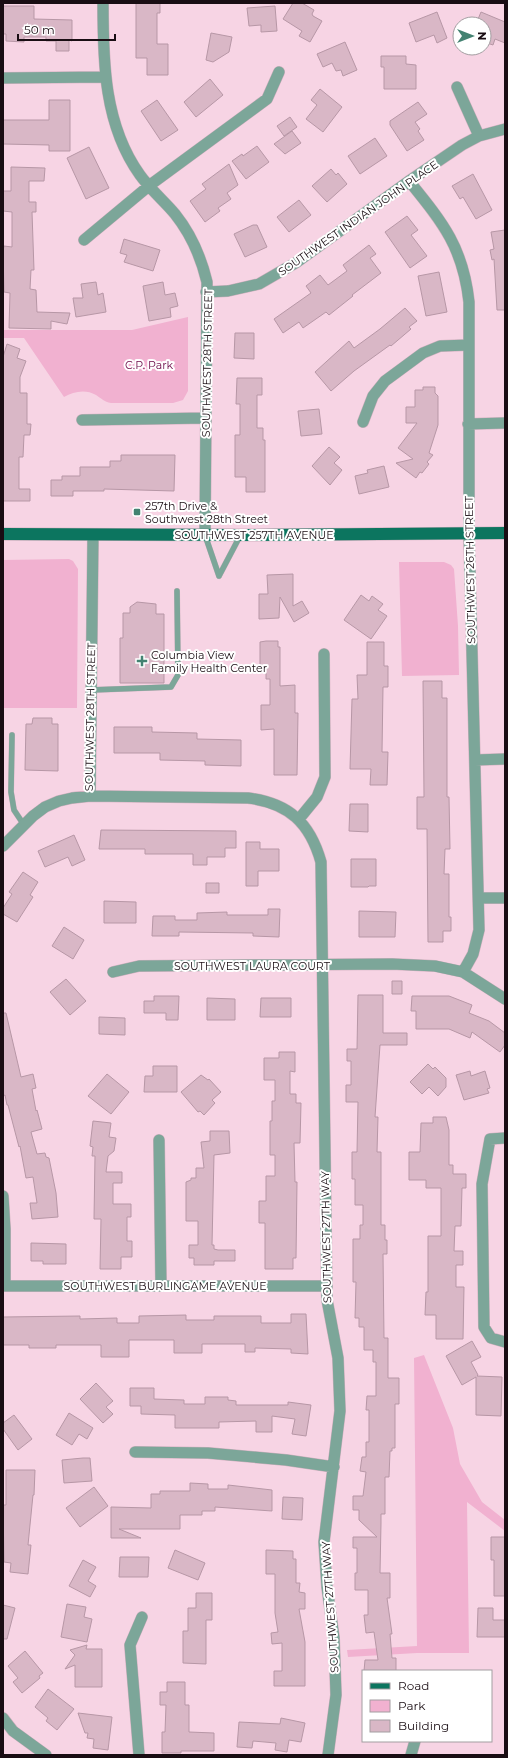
<svg xmlns="http://www.w3.org/2000/svg" width="508" height="1758" font-family="Montserrat,sans-serif">
<style>
.green{fill:#f1b1d0}
.building{fill:#d9b7c6;stroke:#b797a6}
.lines{fill:none;stroke-linecap:round;stroke-linejoin:round}
.service-casing{stroke:#cfb0be;stroke-width:6}
.minor-casing{stroke:#cfb0be;stroke-width:12}
.primary-casing{stroke:#cfb0be;stroke-width:13}
.service{stroke:#7ca699;stroke-width:5.5}
.minor{stroke:#7ca699;stroke-width:11}
.primary{stroke:#0c755f;stroke-width:12}
.poi-dot{fill:#438271;stroke:#fff;stroke-width:1.5}
.labels{text-anchor:middle;stroke-width:4;stroke-linejoin:round;paint-order:stroke}
.street-label{font-size:11px;fill:#190d13;stroke:#fff}
.park-label{font-size:11px;fill:#6a0746;stroke:#fff}
.poi-label{font-size:11px;fill:#190d13;stroke:#fff;text-anchor:start}
</style>
<rect width="100%" height="100%" fill="#f7d4e4"/>
<!-- green -->
<path class="green" d="M188,317V391L183,400L173,403H111C104,402 101,398 96,395C86,389 74,391 64,397L24,338H3V330H132Z
M69,559L73,561L78,569L77,708H3V560Z
M399,562H444L451,565L454,569L458,626L459,675L402,676Z
M424,1355L453,1428L460,1464L482,1502L505,1520V1531L467,1502L469,1653H417L348,1657L347,1650L417,1646L414,1358Z"/>
<!-- building -->
<path class="building" d="M136,3H160V13H157V44H168V75H147V58H136Z
M293,3H302L314,10L312,14L313,16L322,21L310,42L299,36L302,31L283,19Z
M3,6H34V19L72,20V41L69,40V51H56V41H46V37H24V42L6,41V34H3Z
M275,6L277,31L261,32V25L249,26L247,8Z
M437,12L447,38L437,43L434,35L416,42L409,23Z
M481,12L505,22V43L495,39L493,45L484,42V24H476Z
M211,33L232,37L229,52L213,62L206,60Z
M345,42L357,70L343,76L341,70L336,71L332,63L323,67L317,54Z
M381,56H406V64L416,65V89H384V67H381Z
M210,79L223,95L196,117L184,102Z
M320,89L342,107L323,132L306,119L317,105L311,100Z
M49,100H70V151H49V145L3,144V120H49Z
M157,100L178,130L161,141L141,111Z
M418,102L427,114L415,122L420,129L418,131L424,140L407,151L390,125V121Z
M290,117L297,127L284,136L277,126Z
M292,131L301,143L285,154L274,144Z
M375,138L387,156L360,174L348,156Z
M257,146L269,162L246,179L232,161L242,154L243,156Z
M89,147L109,188L86,199L67,158Z
M229,164L238,185L227,193L231,199L218,208L220,211L205,222L190,201L206,189L202,184Z
M11,167L45,168L44,181H29V202H36V212H32L34,270H31L30,289L36,290L37,312L70,313L67,324L51,321V329L9,328L10,293L4,292L3,251L4,246L12,247V212L3,211V191H11Z
M331,169L336,175L338,173L347,184L327,202L312,186Z
M473,174L492,210L476,219L463,197L460,199L452,186Z
M299,200L311,215L289,232L277,217Z
M407,216L418,230L411,235L427,256L410,268L385,232Z
M253,225H257L267,247L245,257L234,234Z
M505,230V310H497L494,259L492,260L490,250L494,249L491,232Z
M124,239L160,250L153,271L124,262L127,255L120,253Z
M369,245L376,254L370,258L381,273L352,295L353,296L329,315L326,312L303,328L299,322L283,333L274,319L311,293L306,286L320,275L328,285L347,271L343,265Z
M439,272L447,312L426,316L418,276Z
M96,282L98,295L103,293L106,312L76,317L73,298H83L81,284Z
M163,282L165,295L175,293L178,306L170,308L171,317L149,321L143,286Z
M405,308L417,321L409,327L411,329L391,346L390,345L354,371L331,391L315,372L349,341L354,348L380,329Z
M235,333H254V359L234,358Z
M7,344L20,349L17,358L26,361L20,377V393H27V424H31L30,435H24L23,457H19V489H30V501H3V357Z
M237,378H262V395H257V428H263V440H265V492H246V477H235V435H240V404H236Z
M423,387H435V393L438,396V425L429,453L433,455L427,462L429,464L422,473L420,472L416,478L396,463L413,459L398,448L417,423H406V407H415V390H423Z
M319,409L322,434L301,436L298,411Z
M329,447L340,457L334,463L342,470L330,485L312,466Z
M121,455H175L174,491L104,489V491H73V496H51V480H62V476H80V467H110V461H121Z
M384,466L389,487L359,494L355,476L368,473L367,470Z
M293,574V606L302,601L309,613L294,622L280,597L279,618L259,619V594H268L267,575Z
M361,595L369,601L372,596L383,604L378,610L387,616L371,639L344,620Z
M137,602L156,604V614H164V683H120V638H123V613H130V607Z
M266,641H278V647H280V686L295,685V713H298L297,775H274V729L261,730V705H270V679H266V673L260,672V642Z
M367,642H384V666H388V687H383L382,752H388L387,785H370L371,769H350L352,699H358L357,675H367Z
M423,681H442V698H447V797H449L450,849H445L444,874H449V917H451V931H443V942H428L427,829H417V797H424Z
M33,718H52V724H58V771L25,770L26,724H32Z
M114,727H152V732L197,733V739L241,740V766L205,765V761L160,760V753H114Z
M350,804H368V832L349,831Z
M101,830L236,831V848H225V857H207V865H193V854H145V849H99Z
M74,835L85,860L72,866L68,857L45,867L38,851Z
M246,842H260V849H279V871H258V886H246Z
M351,859H376V886H369L368,887H351Z
M23,872L38,882L30,895L33,897L17,922L3,914V908L12,894L9,892Z
M206,883H219V893H206Z
M104,901L136,902V923H104Z
M268,909H280L279,937L253,936V933L179,932V936H152L153,916H175V920H197V913L227,912V915H268Z
M359,911L396,912L395,937H359Z
M64,927L84,940L73,959L52,946Z
M66,979L86,1001L70,1015L50,992Z
M392,981H402V994H392Z
M358,995H383V1033H407V1045H380L375,1117H378L377,1152H381V1225H385V1240H387V1254H383L384,1338H388V1378H399V1404H395V1448H392V1451H390L389,1477H385V1514H381V1523L380,1573H390V1598H387L392,1634H390L392,1658H396V1671H364L365,1660H378L374,1632L366,1633L364,1615H368V1590H355V1573H357V1548H353V1537H377L359,1520V1510H353V1496H363L366,1472L360,1471L362,1457H366V1442H369V1410H366L367,1396H376V1362H373V1350H364V1327H359V1318H355L356,1282H353V1239H360V1225H363V1205H355V1179H352V1152H357L358,1102H346V1085H351V1061H347V1049H357Z
M154,996H179L178,1020H166V1013H144V1001H154Z
M412,996H449L472,1005L469,1013L489,1021L505,1033V1045L500,1052L472,1032L470,1038L449,1029H416V1011H411Z
M207,998L235,999V1020H207Z
M261,998H291V1017H260Z
M3,1013H6L21,1077L33,1074L36,1088L32,1089L36,1111L37,1110L42,1129L31,1132L37,1154L45,1153L46,1157L49,1158L56,1193L58,1217L32,1219L30,1203H37L33,1177L26,1178L20,1146L19,1147L8,1105H7L5,1095L3,1096Z
M99,1017L125,1018V1035L99,1034Z
M279,1052H295V1072L290,1071V1094H296V1103H301L300,1143H294L295,1182H297L296,1258H293V1269H265V1223H259V1201H266V1176H275V1155H270V1121H272V1101H275V1080H264V1058H279Z
M428,1064L433,1069L435,1067L446,1078V1087L438,1096L429,1087L422,1094L410,1082Z
M153,1066H177V1092H144L145,1076H153Z
M470,1071L471,1076L485,1071L490,1088L487,1089L489,1093L464,1100L456,1075Z
M107,1074L129,1092L111,1114L88,1096Z
M201,1075L208,1080L209,1079L221,1092L212,1100L215,1103L204,1115L200,1111L198,1112L181,1092Z
M433,1117H446L449,1130V1165H453V1174H466V1188H462L461,1226H455L454,1251H463V1265H456V1287H464L463,1339H436V1315H425L426,1292H428V1236H441V1188H426V1180H409V1152H420L421,1123H433Z
M93,1121L111,1123L109,1137L116,1138L114,1151L108,1156L106,1172H122V1183H113V1204H131V1217H127V1241H132V1257H121V1269H100L101,1219H94L95,1156H92L93,1147L90,1146Z
M210,1131H229L230,1153L214,1155L212,1245H214V1249L218,1250H235V1261H214V1265H194V1258H189V1245H198V1221H186V1182L191,1180V1178H196V1168H204L201,1142L210,1141Z
M31,1243L66,1244V1264H43V1261H31Z
M291,1314H306L308,1354L291,1353V1349L255,1348V1352H245V1344H202V1353H174V1340H129V1357H101V1345H56V1348H29V1345H3V1317L80,1316V1319L117,1318V1323H139V1316L186,1315V1320H214V1316H261V1323H291Z
M472,1341L481,1357L471,1362L478,1375L477,1376L502,1377L501,1416L476,1415V1377L462,1385L446,1356Z
M96,1383L113,1401L106,1407L113,1414L103,1423L80,1399Z
M130,1388H154V1399L184,1400V1404H205V1397H228V1400L236,1401V1405H288V1402L311,1405L306,1436L292,1434L295,1419L272,1416V1432H256V1421L219,1422V1428H175V1415L141,1414V1406H130Z
M69,1413L93,1428L87,1439L79,1434L72,1445L56,1435Z
M14,1415L32,1439L18,1450L3,1429V1423Z
M83,1458H90L92,1481L64,1483L62,1460Z
M6,1470H35L34,1495H33L28,1545H31L28,1574L10,1572L11,1563L4,1562L3,1505H6Z
M190,1483L208,1484V1489H228V1485L272,1490V1511L215,1507V1511H202V1515H180V1529H119L141,1538H111V1507L151,1508V1494H160V1491H190Z
M94,1487L108,1506L80,1527L66,1508Z
M283,1497L303,1498L302,1520L282,1519Z
M491,1537H505V1596H494V1560H491Z
M175,1550L205,1563L198,1580L168,1568Z
M266,1550L293,1551V1559H296V1583H300L299,1592L305,1593V1609H299L305,1642V1686H274V1671H282V1643L272,1644L271,1633L278,1632L275,1613V1574H266Z
M120,1557H149L148,1577H119Z
M83,1560L96,1567L88,1581L96,1586L90,1597L69,1586Z
M196,1593H212V1620H206V1664L183,1663V1631H188V1608H196Z
M67,1604L86,1607L84,1617L92,1619L87,1642L61,1637Z
M3,1605L15,1608L7,1639H3Z
M478,1608H493V1620H505V1637H477Z
M87,1645L86,1649H102V1687H75V1665L65,1669L75,1655L70,1650Z
M25,1651L43,1673L39,1676L40,1678L22,1693L13,1682L18,1678L8,1666Z
M167,1682H185V1705H189V1732L214,1733V1751H181V1753H162V1732H165L166,1705H160V1692H167Z
M48,1689L74,1709L57,1730L46,1721L48,1718L35,1707Z
M78,1713L112,1717L108,1750L93,1748L94,1739L87,1738L88,1733H85Z
M281,1718L305,1723L301,1742L289,1740L287,1752L275,1750L276,1743L253,1741L252,1748L237,1747L239,1722L280,1724Z"/>
<g class="lines">
<!-- service casing -->
<g class="service-casing">
<path id="service" d="M205,535L219,576
M219,576L240,536
M91,690L171,687L178,675L177,591
M12,735L11,792L14,810L24,825"/>
</g>
<!-- minor casing -->
<g class="minor-casing">
<path id="minor" d="M103,3C103,62 104,125 140,175C150,189 164,201 175,214C191,234 201,257 207,282L205,535
M3,78L105,77
M457,87L479,136
M409,181C443,223 463,247 469,302V533L479,930L473,954L463,972
M84,240L150,185L267,99L279,72
M206,292L228,291L259,284L297,262L409,181L462,145L479,136L505,129
M82,420L206,418
M363,422L373,396L385,381L423,353L440,346L469,345
M468,424L505,423
M475,760L505,759
M90,796L93,535
M299,819L317,797L325,777L324,654
M3,846L33,816L45,807L59,801L72,798L90,796L248,798C289,803 310,823 321,862L327,1300L338,1358L340,1411L324,1542L327,1587L334,1638L336,1695L328,1755
M479,898H505
M113,972L139,966L392,964L435,966L463,972L505,999
M505,1138L490,1139L482,1184L484,1327L491,1338L505,1342
M159,1140L161,1286
M3,1196L5,1229V1286
M3,1286H327
M135,1452L208,1453L286,1460L334,1467
M3,1718L13,1731L46,1755
M139,1755L130,1645L142,1617
M411,1755L415,1741"/>
</g>
<!-- primary casing -->
<g class="primary-casing">
<path id="primary" d="M3,534L240,535L505,533"/>
</g>
<!-- service -->
<use href="#service" class="service"/>
<!-- minor -->
<use href="#minor" class="minor"/>
<!-- primary -->
<use href="#primary" class="primary"/>
</g>
<!-- markers -->
<g class="poi-dot">
<rect x="133" y="508" width="8" height="8" rx="2"/>
<path d="M140 655h4v4h4v4h-4v4h-4v-4h-4v-4h4z"/>
</g>
<g class="labels">
<!-- street labels -->
<g class="street-label">
<text transform="translate(358 218) rotate(-35)" y="4">SOUTHWEST INDIAN JOHN PLACE</text>
<text transform="translate(207 363) rotate(-89)" y="4">SOUTHWEST 28TH STREET</text>
<text x="254" y="539">SOUTHWEST 257TH AVENUE</text>
<text transform="translate(470 570) rotate(-91)" y="4">SOUTHWEST 26TH STREET</text>
<text transform="translate(90 717) rotate(-89)" y="4">SOUTHWEST 28TH STREET</text>
<text x="252" y="970">SOUTHWEST LAURA COURT</text>
<text transform="translate(326 1237) rotate(-91)" y="4">SOUTHWEST 27TH WAY</text>
<text x="165" y="1290">SOUTHWEST BURLINGAME AVENUE</text>
<text transform="translate(330 1607) rotate(-94)" y="4">SOUTHWEST 27TH WAY</text>
</g>
<!-- park labels -->
<g class="park-label">
<text x="149" y="369">C.P. Park</text>
</g>
<!-- poi labels -->
<g class="poi-label">
<text x="145" y="510">257th Drive &amp;<tspan x="145" dy="13">Southwest 28th Street</tspan></text>
<text x="151" y="659">Columbia View<tspan x="151" dy="13">Family Health Center</tspan></text>
</g>
</g>
<!-- border -->
<rect width="508" height="1758" fill="none" stroke="#190d13" stroke-width="8"/>
<!-- legend -->
<rect x="362" y="1670" width="130" height="72" fill="#ffffff" stroke="#a39ea1"/>
<rect x="370" y="1683" width="20" height="6" fill="#0c755f" stroke="#a39ea1"/>
<text x="398" y="1690" font-size="12" fill="#190d13">Road</text>
<rect x="370" y="1700" width="20" height="12" fill="#f1b1d0" stroke="#a39ea1"/>
<text x="398" y="1710" font-size="12" fill="#190d13">Park</text>
<rect x="370" y="1720" width="20" height="12" fill="#d9b7c6" stroke="#a39ea1"/>
<text x="398" y="1730" font-size="12" fill="#190d13">Building</text>
<!-- north arrow -->
<g transform="translate(472 36) rotate(90)"><circle r="19" fill="#ffffff" stroke="#a39ea1"/>
<path d="M0-3L7 15L0 10L-7 15Z" fill="#438271"/>
<text y="-6" font-size="11" font-weight="bold" text-anchor="middle" fill="#190d13">N</text>
</g>
<!-- scale -->
<path d="M18 34v6h97v-6" fill="none" stroke="#190d13" stroke-width="2"/>
<text x="24" y="34" font-size="12" fill="#190d13" stroke="#ffffff" stroke-width="3" paint-order="stroke">50 m</text>
</svg>
